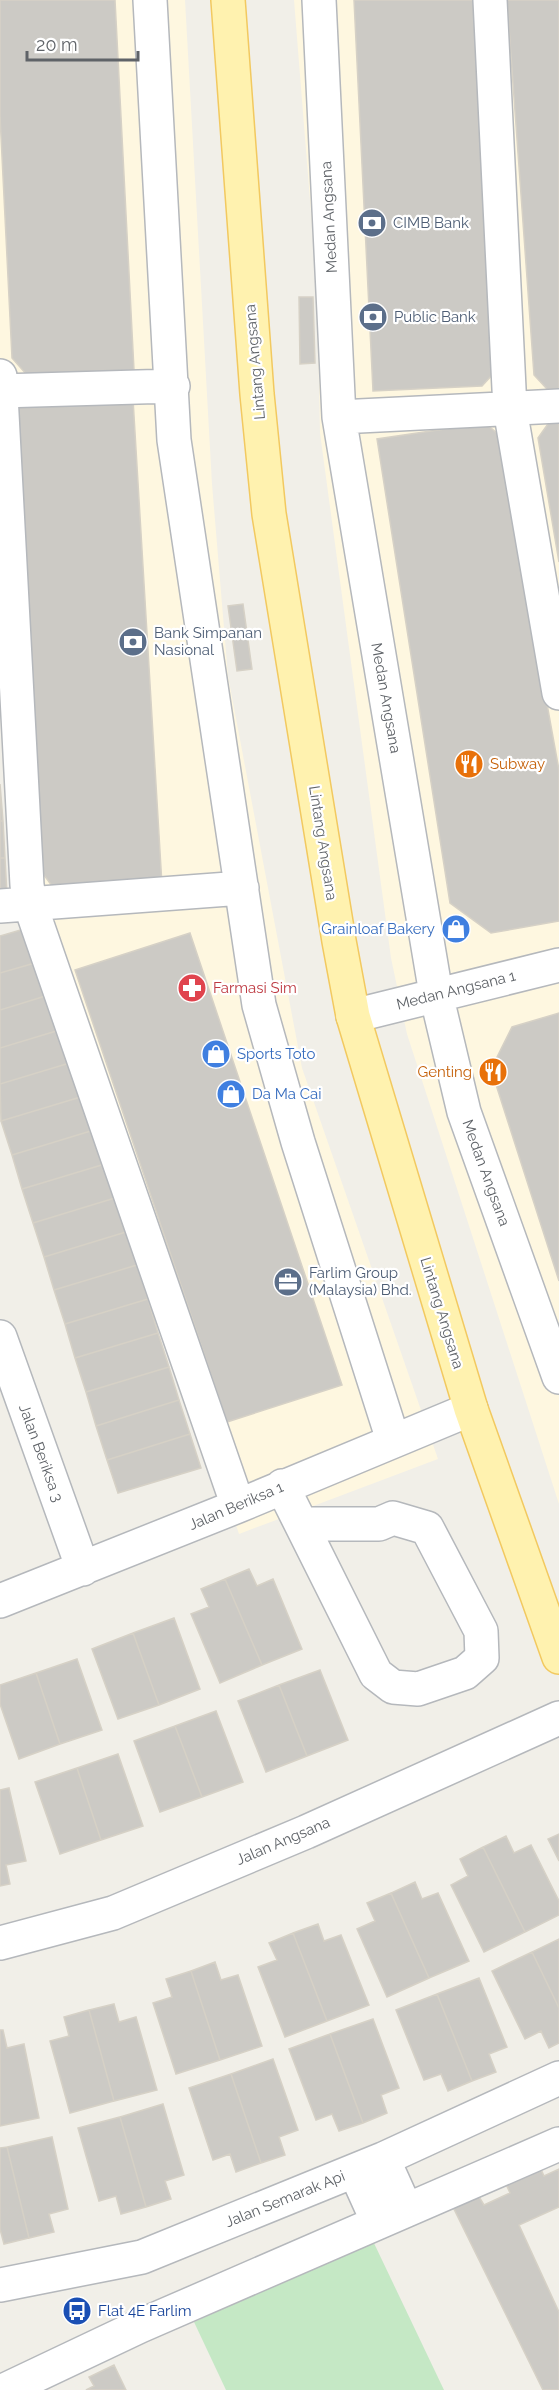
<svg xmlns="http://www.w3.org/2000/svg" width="559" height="2390" font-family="Raleway,sans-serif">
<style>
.commercial{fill:#fef7e0}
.green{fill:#c5e8c5}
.building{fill:#cccac5;stroke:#d6d1c6;stroke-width:1.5}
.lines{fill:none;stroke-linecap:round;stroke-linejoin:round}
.minor-casing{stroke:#b5b8bc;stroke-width:36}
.major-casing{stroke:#f2c960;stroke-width:36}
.minor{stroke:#fff;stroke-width:33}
.major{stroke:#fff2af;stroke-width:33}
.labels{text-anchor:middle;stroke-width:4.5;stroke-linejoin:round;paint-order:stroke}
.street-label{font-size:15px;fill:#5f6368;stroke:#fff}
.service-label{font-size:15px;fill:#4e5e75;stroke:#fff;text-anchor:start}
.food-label{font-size:15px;fill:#c56008;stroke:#fff;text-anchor:start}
.shop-label{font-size:15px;fill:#366cbe;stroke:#fff;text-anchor:start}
.health-label{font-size:15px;fill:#be3a42;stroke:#fff;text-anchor:start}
.transit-label{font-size:15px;fill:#164399;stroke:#fff;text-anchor:start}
</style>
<rect width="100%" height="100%" fill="#f1efe8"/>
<!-- commercial -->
<path class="commercial" d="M0,0H185L212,484L228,676L302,1068L438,1459L239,1534L28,902L0,397Z
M294,0H559V1504L407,1034L391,958L320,433L317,288Z"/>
<!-- green -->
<path class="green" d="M372,2239L444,2390H226L194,2322Z"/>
<!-- building -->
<path class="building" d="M0,0H115L134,370L27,375L12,358L0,116Z
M354,0H477L494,373L482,386L373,391Z
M507,0H559V389H547L534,375Z
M299,297H313L315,363L300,364Z
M133,399L162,885L55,890L41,871L13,405Z
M550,421H559V562L538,438Z
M485,423L498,434L559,770V921L491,933L450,903L377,439Z
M243,604L252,669L237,671L228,606Z
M0,784L3,821H0Z
M0,821H3L5,858H0Z
M0,858H5L7,895L0,896Z
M31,927L42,961L0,973V936Z
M190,933L342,1385L227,1422L75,970Z
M42,961L52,994L0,1010V973Z
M52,994L63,1029L0,1048V1010Z
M559,1013V1281L491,1069L512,1027Z
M63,1029L73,1062L0,1084V1048Z
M73,1062L84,1096L1,1121L0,1084Z
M84,1096L94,1130L12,1155L1,1121Z
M94,1130L105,1164L22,1189L12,1155Z
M105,1164L115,1198L33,1223L22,1189Z
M115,1198L126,1232L44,1257L33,1223Z
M126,1232L137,1265L54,1290L44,1257Z
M137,1265L148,1299L65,1324L54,1290Z
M148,1299L158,1333L75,1358L65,1324Z
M158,1333L169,1367L86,1392L75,1358Z
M169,1367L179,1400L96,1426L86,1392Z
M179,1400L190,1434L107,1460L96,1426Z
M190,1434L201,1468L118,1493L107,1460Z
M249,1569L257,1586L273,1579L302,1649L262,1665L225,1579Z
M225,1579L262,1665L220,1683L191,1614L209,1607L201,1589Z
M174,1618L200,1689L159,1705L133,1633Z
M133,1633L159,1705L118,1719L92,1649Z
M77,1659L102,1730L60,1744L36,1673Z
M320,1670L348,1740L307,1756L279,1685Z
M36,1673L60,1744L19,1759L0,1704V1685Z
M279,1685L307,1756L266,1772L238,1701Z
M216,1711L243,1782L202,1797L175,1726Z
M175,1726L202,1797L160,1812L134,1741Z
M118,1754L143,1826L101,1840L77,1768Z
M77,1768L101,1840L60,1854L35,1782Z
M9,1788L26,1861L6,1865L10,1884L0,1886V1790Z
M559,1834V1861L548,1839Z
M506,1836L514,1853L531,1845L559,1901V1915L525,1932L483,1847Z
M483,1847L525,1932L484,1952L451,1885L468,1876L460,1859Z
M415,1882L422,1899L438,1893L469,1961L429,1978L391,1893Z
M391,1893L429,1978L387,1997L357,1929L375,1921L367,1903Z
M318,1924L324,1941L341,1935L369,2005L327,2021L293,1933Z
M293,1933L327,2021L285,2037L258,1967L277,1960L269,1943Z
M559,1939V2008L532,1952Z
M532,1952L559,2008V2043L549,2048L541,2031L525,2039L492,1971Z
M215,1962L221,1980L238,1975L262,2046L220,2060L191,1971Z
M191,1971L220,2060L176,2074L153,2003L172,1997L166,1979Z
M479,1978L507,2047L489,2054L496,2072L472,2081L437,1994Z
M437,1994L472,2081L448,2091L441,2074L424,2080L396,2010Z
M114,2004L119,2022L136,2017L157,2090L114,2101L89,2010Z
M89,2010L114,2101L70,2113L50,2041L69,2036L64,2017Z
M373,2019L399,2088L381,2095L387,2113L363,2123L330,2034Z
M0,2030H3L7,2048L24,2044L39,2118L0,2126Z
M330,2034L363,2123L339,2131L332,2114L316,2120L289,2049Z
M273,2059L298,2130L279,2137L285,2155L261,2163L231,2074Z
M231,2074L261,2163L236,2172L230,2154L213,2160L189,2088Z
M163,2104L184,2175L165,2181L171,2199L146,2207L120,2117Z
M120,2117L146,2207L121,2214L116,2196L99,2201L78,2128Z
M52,2137L68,2209L49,2214L54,2232L29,2238L7,2147Z
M7,2147L29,2238L4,2244L0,2229V2148Z
M540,2167L544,2176L559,2169V2207L519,2225L559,2312V2390H543L453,2207L478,2195L484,2205L510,2193L506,2184Z
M114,2365L126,2390H86L94,2386L89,2377Z"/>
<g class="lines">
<!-- minor casing -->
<g class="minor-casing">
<path id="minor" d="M150,0L174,440L259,1005L298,1142L393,1440
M319,0L339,417L436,994L464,1112L559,1377
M490,0L510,409L559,693
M0,376L27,885L30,904L238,1506
M0,391L173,386
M339,417L559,406
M0,906L242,888
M353,1016L559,965
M0,1337L83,1569
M282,1486L376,1674L393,1687L418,1689L465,1673L482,1658L481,1631L427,1528L393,1518L379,1524H302
M0,1601L238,1506L471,1409
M0,1943L113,1913L306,1832L559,1718
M383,2159L406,2210
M355,2171L378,2222
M0,2285L142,2257L383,2159L559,2078
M5,2390L140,2326L559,2144"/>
</g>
<!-- major casing -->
<g class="major-casing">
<path id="major" d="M228,0L257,394L269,514L339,941L353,1016L471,1409L559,1657"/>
</g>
<!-- minor -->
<use href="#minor" class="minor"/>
<!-- major -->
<use href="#major" class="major"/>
</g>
<!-- icons -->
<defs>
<g id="bank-disc" transform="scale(1.5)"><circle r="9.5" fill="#5c6f8a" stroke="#fff"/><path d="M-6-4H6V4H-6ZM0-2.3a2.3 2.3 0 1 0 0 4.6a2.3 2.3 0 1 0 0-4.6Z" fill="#fff"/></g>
<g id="restaurant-disc" transform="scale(1.5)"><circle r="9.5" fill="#e8710a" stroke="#fff"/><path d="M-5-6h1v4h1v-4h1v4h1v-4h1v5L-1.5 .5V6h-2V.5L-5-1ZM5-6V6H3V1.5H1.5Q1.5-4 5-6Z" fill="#fff"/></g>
<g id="shop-disc" transform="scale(1.5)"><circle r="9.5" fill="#3f7fe0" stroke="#fff"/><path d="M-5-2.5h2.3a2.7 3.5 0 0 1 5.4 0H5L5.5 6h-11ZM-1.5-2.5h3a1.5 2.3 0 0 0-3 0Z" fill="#fff"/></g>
<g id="pharmacy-disc" transform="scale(1.5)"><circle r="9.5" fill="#e0444e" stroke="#fff"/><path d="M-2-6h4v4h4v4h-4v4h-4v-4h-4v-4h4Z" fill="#fff"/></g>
<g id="office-disc" transform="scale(1.5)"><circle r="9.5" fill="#5c6f8a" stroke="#fff"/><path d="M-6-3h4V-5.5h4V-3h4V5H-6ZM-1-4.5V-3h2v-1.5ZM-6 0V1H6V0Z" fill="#fff"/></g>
<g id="bus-disc" transform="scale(1.5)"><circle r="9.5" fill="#1a4fb4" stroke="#fff"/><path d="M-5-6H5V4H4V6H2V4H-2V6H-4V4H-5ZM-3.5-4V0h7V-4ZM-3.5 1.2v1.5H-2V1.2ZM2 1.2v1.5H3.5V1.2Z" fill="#fff"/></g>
</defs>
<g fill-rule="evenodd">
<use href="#bank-disc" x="372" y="223"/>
<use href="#bank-disc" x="373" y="317"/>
<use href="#bank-disc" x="133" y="642"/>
<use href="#restaurant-disc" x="469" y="764"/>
<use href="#shop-disc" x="456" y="929"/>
<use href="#pharmacy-disc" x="192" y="988"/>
<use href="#shop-disc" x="216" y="1054"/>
<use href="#restaurant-disc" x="493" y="1072"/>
<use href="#shop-disc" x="231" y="1094"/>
<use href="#office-disc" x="288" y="1282"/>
<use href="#bus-disc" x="77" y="2311"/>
</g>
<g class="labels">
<!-- street labels -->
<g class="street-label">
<text transform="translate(329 217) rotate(-93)" y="5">Medan Angsana</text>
<text transform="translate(255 362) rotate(-95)" y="5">Lintang Angsana</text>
<text transform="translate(386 698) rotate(80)" y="5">Medan Angsana</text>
<text transform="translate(323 843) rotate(81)" y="5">Lintang Angsana</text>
<text transform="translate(456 990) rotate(-14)" y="5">Medan Angsana 1</text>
<text transform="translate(486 1173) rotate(70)" y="5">Medan Angsana</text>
<text transform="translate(442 1313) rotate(73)" y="5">Lintang Angsana</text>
<text transform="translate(41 1453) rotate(70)" y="5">Jalan Beriksa 3</text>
<text transform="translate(236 1506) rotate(-23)" y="5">Jalan Beriksa 1</text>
<text transform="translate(283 1841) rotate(-23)" y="5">Jalan Angsana</text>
<text transform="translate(285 2199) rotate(-22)" y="5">Jalan Semarak Api</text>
</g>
<!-- service labels -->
<g class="service-label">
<text x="393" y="228">CIMB Bank</text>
<text x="394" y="322">Public Bank</text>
<text x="154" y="638">Bank Simpanan<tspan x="154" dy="17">Nasional</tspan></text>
<text x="309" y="1278">Farlim Group<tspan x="309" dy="17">(Malaysia) Bhd.</tspan></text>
</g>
<!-- food labels -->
<g class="food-label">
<text x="490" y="769">Subway</text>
<text x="472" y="1077" text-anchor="end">Genting</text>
</g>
<!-- shop labels -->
<g class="shop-label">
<text x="435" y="934" text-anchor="end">Grainloaf Bakery</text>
<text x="237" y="1059">Sports Toto</text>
<text x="252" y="1099">Da Ma Cai</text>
</g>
<!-- health labels -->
<g class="health-label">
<text x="213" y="993">Farmasi Sim</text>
</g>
<!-- transit labels -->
<g class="transit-label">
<text x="98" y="2316">Flat 4E Farlim</text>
</g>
</g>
<!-- scale -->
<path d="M27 51v9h111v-9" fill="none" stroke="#5f6368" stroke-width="3"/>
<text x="36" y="51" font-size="18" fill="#5f6368" stroke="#ffffff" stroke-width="4.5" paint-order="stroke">20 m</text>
</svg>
